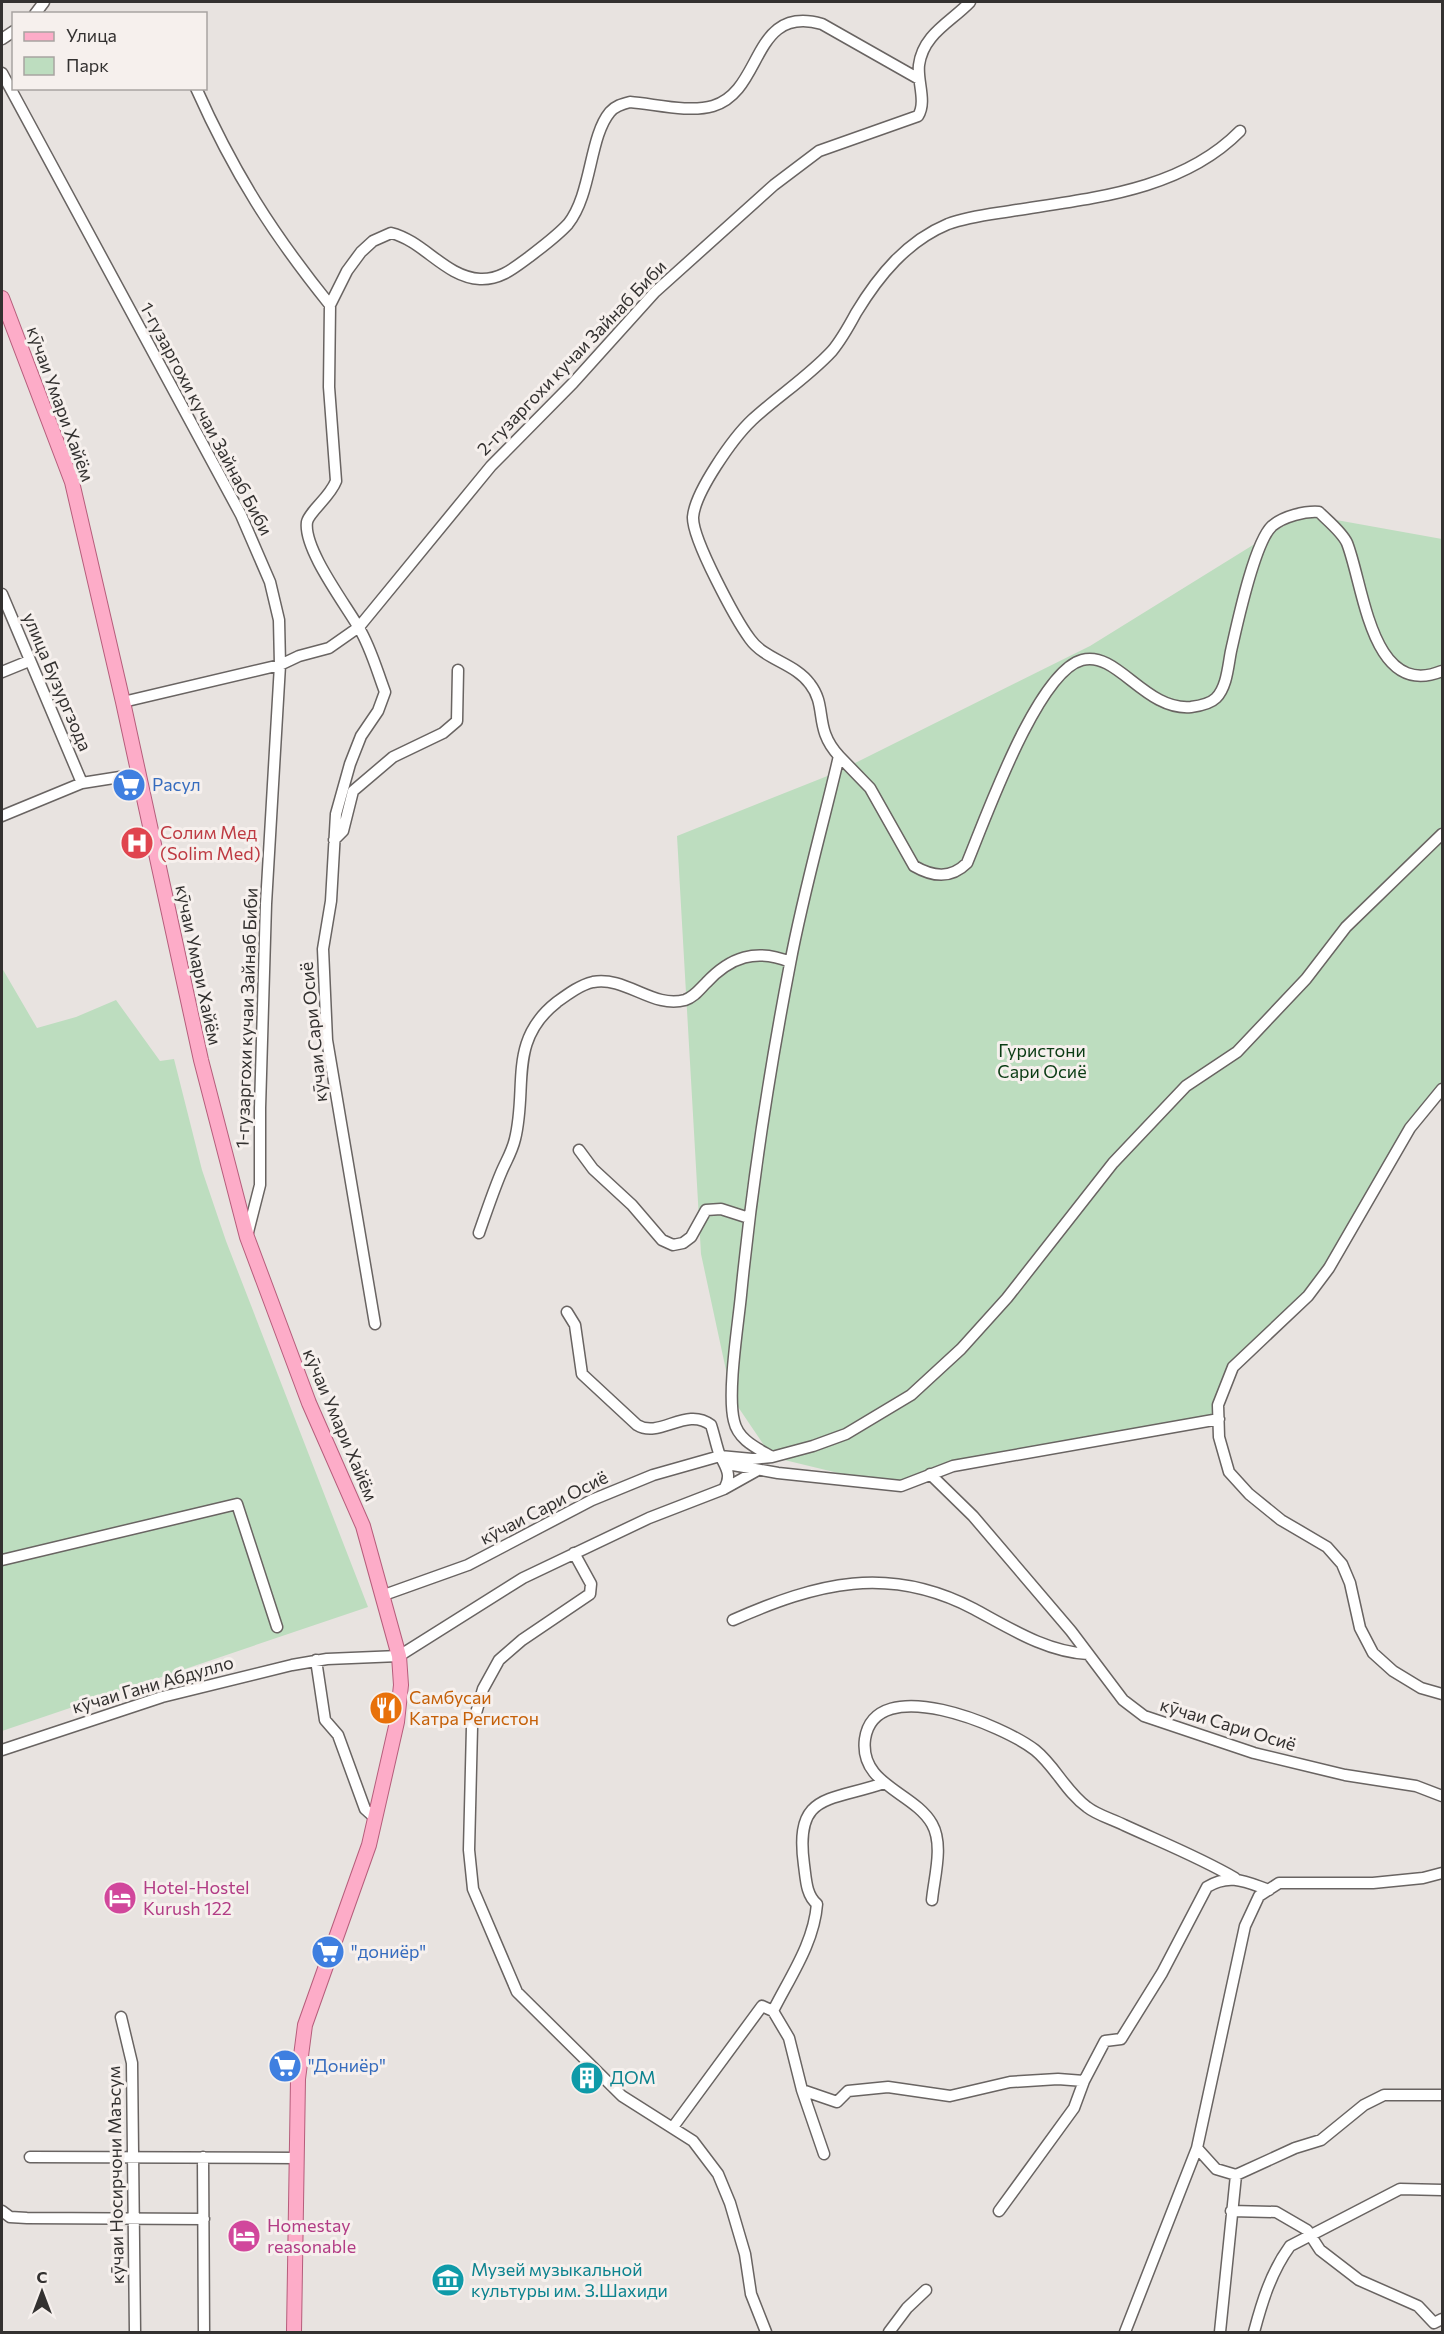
<svg xmlns="http://www.w3.org/2000/svg" width="1444" height="2334" font-family="Commissioner,sans-serif">
<style>
.green{fill:#bdddbf}
.lines{fill:none;stroke-linecap:round;stroke-linejoin:round}
.minor-casing{stroke:#696462;stroke-width:13}
.major-casing{stroke:#b65d7b;stroke-width:16}
.minor{stroke:#fff;stroke-width:10}
.major{stroke:#fdacc8;stroke-width:14}
.labels{text-anchor:middle;stroke-width:6;stroke-linejoin:round;paint-order:stroke}
.street-label{font-size:18px;fill:#333130;stroke:#f6f0ed}
.shop-label{font-size:18px;fill:#366cbe;stroke:#f6f0ed;text-anchor:start}
.health-label{font-size:18px;fill:#be3a42;stroke:#f6f0ed;text-anchor:start}
.park-label{font-size:18px;fill:#0b3c14;stroke:#f6f0ed}
.food-label{font-size:18px;fill:#c56008;stroke:#f6f0ed;text-anchor:start}
.hotel-label{font-size:18px;fill:#b23c85;stroke:#f6f0ed;text-anchor:start}
.culture-label{font-size:18px;fill:#0d838f;stroke:#f6f0ed;text-anchor:start}
</style>
<rect width="100%" height="100%" fill="#e8e3e0"/>
<!-- green -->
<path class="green" d="M1303,514L1442,539V1093L1373,1192L1308,1296L1233,1367L1219,1419L953,1466L892,1486L772,1457L732,1398L701,1254L677,836L835,773L1090,646Z
M2,968L37,1028L76,1017L116,1000L160,1061L174,1059L202,1170L226,1241L368,1607L2,1731Z"/>
<g class="lines">
<!-- minor casing -->
<g class="minor-casing">
<path id="minor" d="M35,14L44,2
M2,39L14,31
M2,73L241,515L270,582L279,620L280,665L266,904L260,1108V1185L247,1236
M196,88C234,173 272,233 330,305
M2,594L82,783
M2,672L29,661
M123,702L280,665L299,656L329,648L359,627L491,466L573,383L655,292L774,185L819,151L918,116C927,102 917,81 919,65C923,34 951,22 970,2
M839,756C813,728 828,707 810,684C795,663 765,660 750,639C736,620 692,539 693,517C695,492 733,438 752,420C778,396 808,377 832,351C842,339 849,326 856,313C879,275 907,241 948,224C970,216 994,214 1017,210C1094,198 1182,190 1240,131
M2,816L82,783L139,774
M334,840L343,831L353,791L393,757L443,733L457,721L458,670
M1442,1089L1410,1128L1329,1268L1308,1296L1233,1367L1218,1405L1219,1437L1229,1472L1249,1494L1281,1520L1327,1547L1342,1564L1350,1583L1360,1628L1373,1653L1393,1671L1421,1688L1442,1694
M579,1150L593,1169L632,1205L662,1240L673,1245L683,1243L691,1237L706,1210L721,1209L749,1218
M479,1233C486,1213 493,1192 501,1173C506,1161 512,1152 515,1139C528,1087 507,1041 557,1002C568,994 580,985 593,982C626,976 653,1009 685,1000C694,997 699,990 706,983C730,957 756,948 790,962
M567,1312L575,1325L582,1374L637,1425C660,1439 686,1406 711,1425C714,1434 716,1444 719,1453C725,1467 733,1474 724,1489
M375,1324L327,1040L323,949L331,901L336,814L350,764L361,736L378,711L385,692C377,671 371,648 359,628C346,605 303,549 307,522C309,512 330,497 336,481L329,387L330,305L347,271L361,252L373,241L391,233C424,241 445,277 480,279C500,280 514,268 529,257C542,247 557,236 568,224C592,194 589,137 610,112C615,106 622,104 630,102C655,104 689,113 713,106C764,91 751,4 822,24L919,79
M772,1457C757,1448 738,1440 734,1421C727,1393 738,1326 741,1295C752,1184 769,1073 790,964C803,894 823,825 839,756L870,788L914,866C933,877 951,879 967,863C985,820 1037,672 1082,660C1117,650 1145,711 1191,707C1199,706 1210,704 1216,698C1227,687 1228,666 1231,651C1237,625 1254,543 1272,526C1284,516 1305,511 1319,512C1328,521 1342,532 1347,543C1364,586 1371,700 1442,671
M727,1464L778,1473L901,1486L953,1466L1219,1419
M930,1474L973,1516L1071,1631L1123,1700L1144,1716L1254,1753L1345,1775L1416,1786L1442,1796
M574,1553L591,1584L590,1594L522,1640L499,1660L483,1689L472,1727L469,1850L473,1889L517,1992L622,2096L693,2141L718,2174L730,2203L745,2254L751,2294L766,2332
M2,1560L237,1504L277,1627
M384,1595L468,1565L592,1500L653,1475L720,1456L752,1459L772,1457L813,1446L846,1434L911,1395L961,1349L1007,1298L1113,1163L1186,1086L1237,1052L1306,979L1346,927L1442,834
M733,1620C817,1583 888,1564 974,1609C1011,1629 1047,1652 1088,1654
M316,1660L325,1720L338,1735L365,1809L375,1818
M2,1750L162,1697L292,1665L327,1659L399,1656L523,1578L649,1518L724,1489L758,1470
M1442,1873L1423,1878L1373,1883H1279L1259,1896L1245,1926L1197,2148L1216,2169L1236,2175L1295,2148L1321,2140L1364,2105L1384,2095H1442
M932,1900C934,1878 944,1845 932,1824C914,1792 859,1785 865,1739C875,1671 1004,1726 1035,1750C1055,1766 1066,1792 1087,1807C1097,1815 1112,1819 1124,1825C1161,1842 1199,1857 1235,1878
M121,2017L132,2063L135,2332
M802,2090L837,2102L848,2091L888,2087L950,2096L1010,2082L1058,2079L1084,2081
M673,2127L762,2006L773,2011
M824,2154L802,2090L789,2038L773,2011C790,1977 814,1943 817,1904C806,1895 806,1879 804,1865C794,1792 829,1802 884,1783
M30,2157L297,2158
M203,2157L204,2332
M2,2211L10,2217L27,2218L204,2219
M999,2211L1074,2108L1084,2081L1105,2041L1121,2039L1162,1973L1207,1887C1230,1873 1246,1882 1269,1890
M1231,2211L1276,2212L1307,2230L1320,2250L1359,2280L1418,2306L1434,2323L1442,2319
M889,2332L907,2308L926,2290
M1125,2332L1197,2148
M1220,2332L1236,2175
M1254,2332C1262,2302 1271,2272 1290,2246L1400,2189L1442,2190"/>
</g>
<!-- major casing -->
<g class="major-casing">
<path id="major" d="M2,298L72,482L123,702L201,1060L247,1237L309,1403L363,1526L399,1656L401,1685L397,1722L369,1845L305,2025L298,2079L294,2332"/>
</g>
<!-- minor -->
<use href="#minor" class="minor"/>
<!-- major -->
<use href="#major" class="major"/>
</g>
<!-- icons -->
<defs>
<g id="supermarket-disc" transform="scale(1.725)"><circle r="9.5" fill="#3f7fe0" stroke="#f6f0ed"/><path d="M-6-5.5h2.5l.6 2H6L4.5 2H-2.5L-4.4-4H-6ZM-1.5 3.2a1.3 1.3 0 1 0 .1 0ZM3 3.2a1.3 1.3 0 1 0 .1 0Z" fill="#fff"/></g>
<g id="hospital-disc" transform="scale(1.725)"><circle r="9.5" fill="#e0444e" stroke="#f6f0ed"/><path d="M-5-5h3v3.5h4V-5h3V5h-3V1.5h-4V5h-3Z" fill="#fff"/></g>
<g id="restaurant-disc" transform="scale(1.725)"><circle r="9.5" fill="#e8710a" stroke="#f6f0ed"/><path d="M-5-6h1v4h1v-4h1v4h1v-4h1v5L-1.5 .5V6h-2V.5L-5-1ZM5-6V6H3V1.5H1.5Q1.5-4 5-6Z" fill="#fff"/></g>
<g id="hotel-disc" transform="scale(1.725)"><circle r="9.5" fill="#d1479c" stroke="#f6f0ed"/><path d="M-6-4.5h1.5V1H6V5H4.5V3h-9V5H-6ZM-4 0a1.8 1.8 0 1 1 3.6 0ZM.5 0V-2.5h3Q6-2.5 6 0Z" fill="#fff"/></g>
<g id="building-disc" transform="scale(1.725)"><circle r="9.5" fill="#0f9aa8" stroke="#f6f0ed"/><path d="M-4-6H4V6H1V3H-1V6H-4ZM-2.5-4.3h1.7v1.8h-1.7ZM.8-4.3h1.7v1.8H.8ZM-2.5-1h1.7V.8h-1.7ZM.8-1h1.7V.8H.8Z" fill="#fff"/></g>
<g id="museum-disc" transform="scale(1.725)"><circle r="9.5" fill="#0f9aa8" stroke="#f6f0ed"/><path d="M0-6L6-3V-2H-6V-3ZM-5-1h2V3h-2ZM-1-1h2V3h-2ZM3-1h2V3H3ZM-6 4H6V6H-6Z" fill="#fff"/></g>
</defs>
<g fill-rule="evenodd">
<use href="#supermarket-disc" x="129" y="785"/>
<use href="#hospital-disc" x="137" y="843"/>
<use href="#restaurant-disc" x="386" y="1708"/>
<use href="#hotel-disc" x="120" y="1898"/>
<use href="#supermarket-disc" x="328" y="1952"/>
<use href="#supermarket-disc" x="285" y="2066"/>
<use href="#building-disc" x="587" y="2078"/>
<use href="#hotel-disc" x="244" y="2236"/>
<use href="#museum-disc" x="448" y="2280"/>
</g>
<g class="labels">
<!-- street labels -->
<g class="street-label">
<text transform="translate(572 358) rotate(-46)" y="6">2-гузаргохи кучаи Зайнаб Биби</text>
<text transform="translate(60 404) rotate(70)" y="6">кӯчаи Умари Хайём</text>
<text transform="translate(206 419) rotate(62)" y="6">1-гузаргохи кучаи Зайнаб Биби</text>
<text transform="translate(57 682) rotate(67)" y="6">улица Бузургзода</text>
<text transform="translate(198 965) rotate(78)" y="6">кӯчаи Умари Хайём</text>
<text transform="translate(247 1018) rotate(-88)" y="6">1-гузаргохи кучаи Зайнаб Биби</text>
<text transform="translate(314 1032) rotate(-96)" y="6">кӯчаи Сари Осиё</text>
<text transform="translate(340 1425) rotate(67)" y="6">кӯчаи Умари Хайём</text>
<text transform="translate(544 1508) rotate(-27)" y="6">кӯчаи Сари Осиё</text>
<text transform="translate(153 1685) rotate(-16)" y="6">кӯчаи Гани Абдулло</text>
<text transform="translate(1228 1725) rotate(17)" y="6">кӯчаи Сари Осиё</text>
<text transform="translate(116 2175) rotate(-91)" y="6">кӯчаи Носирчони Маъсум</text>
</g>
<!-- shop labels -->
<g class="shop-label">
<text x="152" y="791">Расул</text>
<text x="351" y="1958">"дониёр"</text>
<text x="308" y="2072">"Дониёр"</text>
</g>
<!-- health labels -->
<g class="health-label">
<text x="160" y="839">Солим Мед<tspan x="160" dy="21">(Solim Med)</tspan></text>
</g>
<!-- park labels -->
<g class="park-label">
<text x="1042" y="1057">Гуристони<tspan x="1042" dy="21">Сари Осиё</tspan></text>
</g>
<!-- food labels -->
<g class="food-label">
<text x="409" y="1704">Самбусаи<tspan x="409" dy="21">Катра Регистон</tspan></text>
</g>
<!-- hotel labels -->
<g class="hotel-label">
<text x="143" y="1894">Hotel-Hostel<tspan x="143" dy="21">Kurush 122</tspan></text>
<text x="267" y="2232">Homestay<tspan x="267" dy="21">reasonable</tspan></text>
</g>
<!-- culture labels -->
<g class="culture-label">
<text x="610" y="2084">ДОМ</text>
<text x="471" y="2276">Музей музыкальной<tspan x="471" dy="21">культуры им. З.Шахиди</tspan></text>
</g>
</g>
<!-- border -->
<rect width="1444" height="2334" fill="none" stroke="#333130" stroke-width="6"/>
<!-- legend -->
<rect x="12" y="12" width="195" height="78" fill="#f6f0ed" stroke="#a8a4a1" stroke-width="1.5"/>
<rect x="24" y="32" width="30" height="9" fill="#fdacc8" stroke="#a8a4a1" stroke-width="1.5"/>
<text x="66" y="42" font-size="18" fill="#333130">Улица</text>
<rect x="24" y="57" width="30" height="18" fill="#bdddbf" stroke="#a8a4a1" stroke-width="1.5"/>
<text x="66" y="72" font-size="18" fill="#333130">Парк</text>
<!-- north arrow -->
<g transform="translate(42 2292)" stroke="#f6f0ed" stroke-width="4.5" paint-order="stroke">
<path d="M0-4.5L10 22L0 15L-10 22Z" fill="#333130"/>
<text y="-9" font-size="16" font-weight="bold" text-anchor="middle" fill="#333130">С</text>
</g>
</svg>
